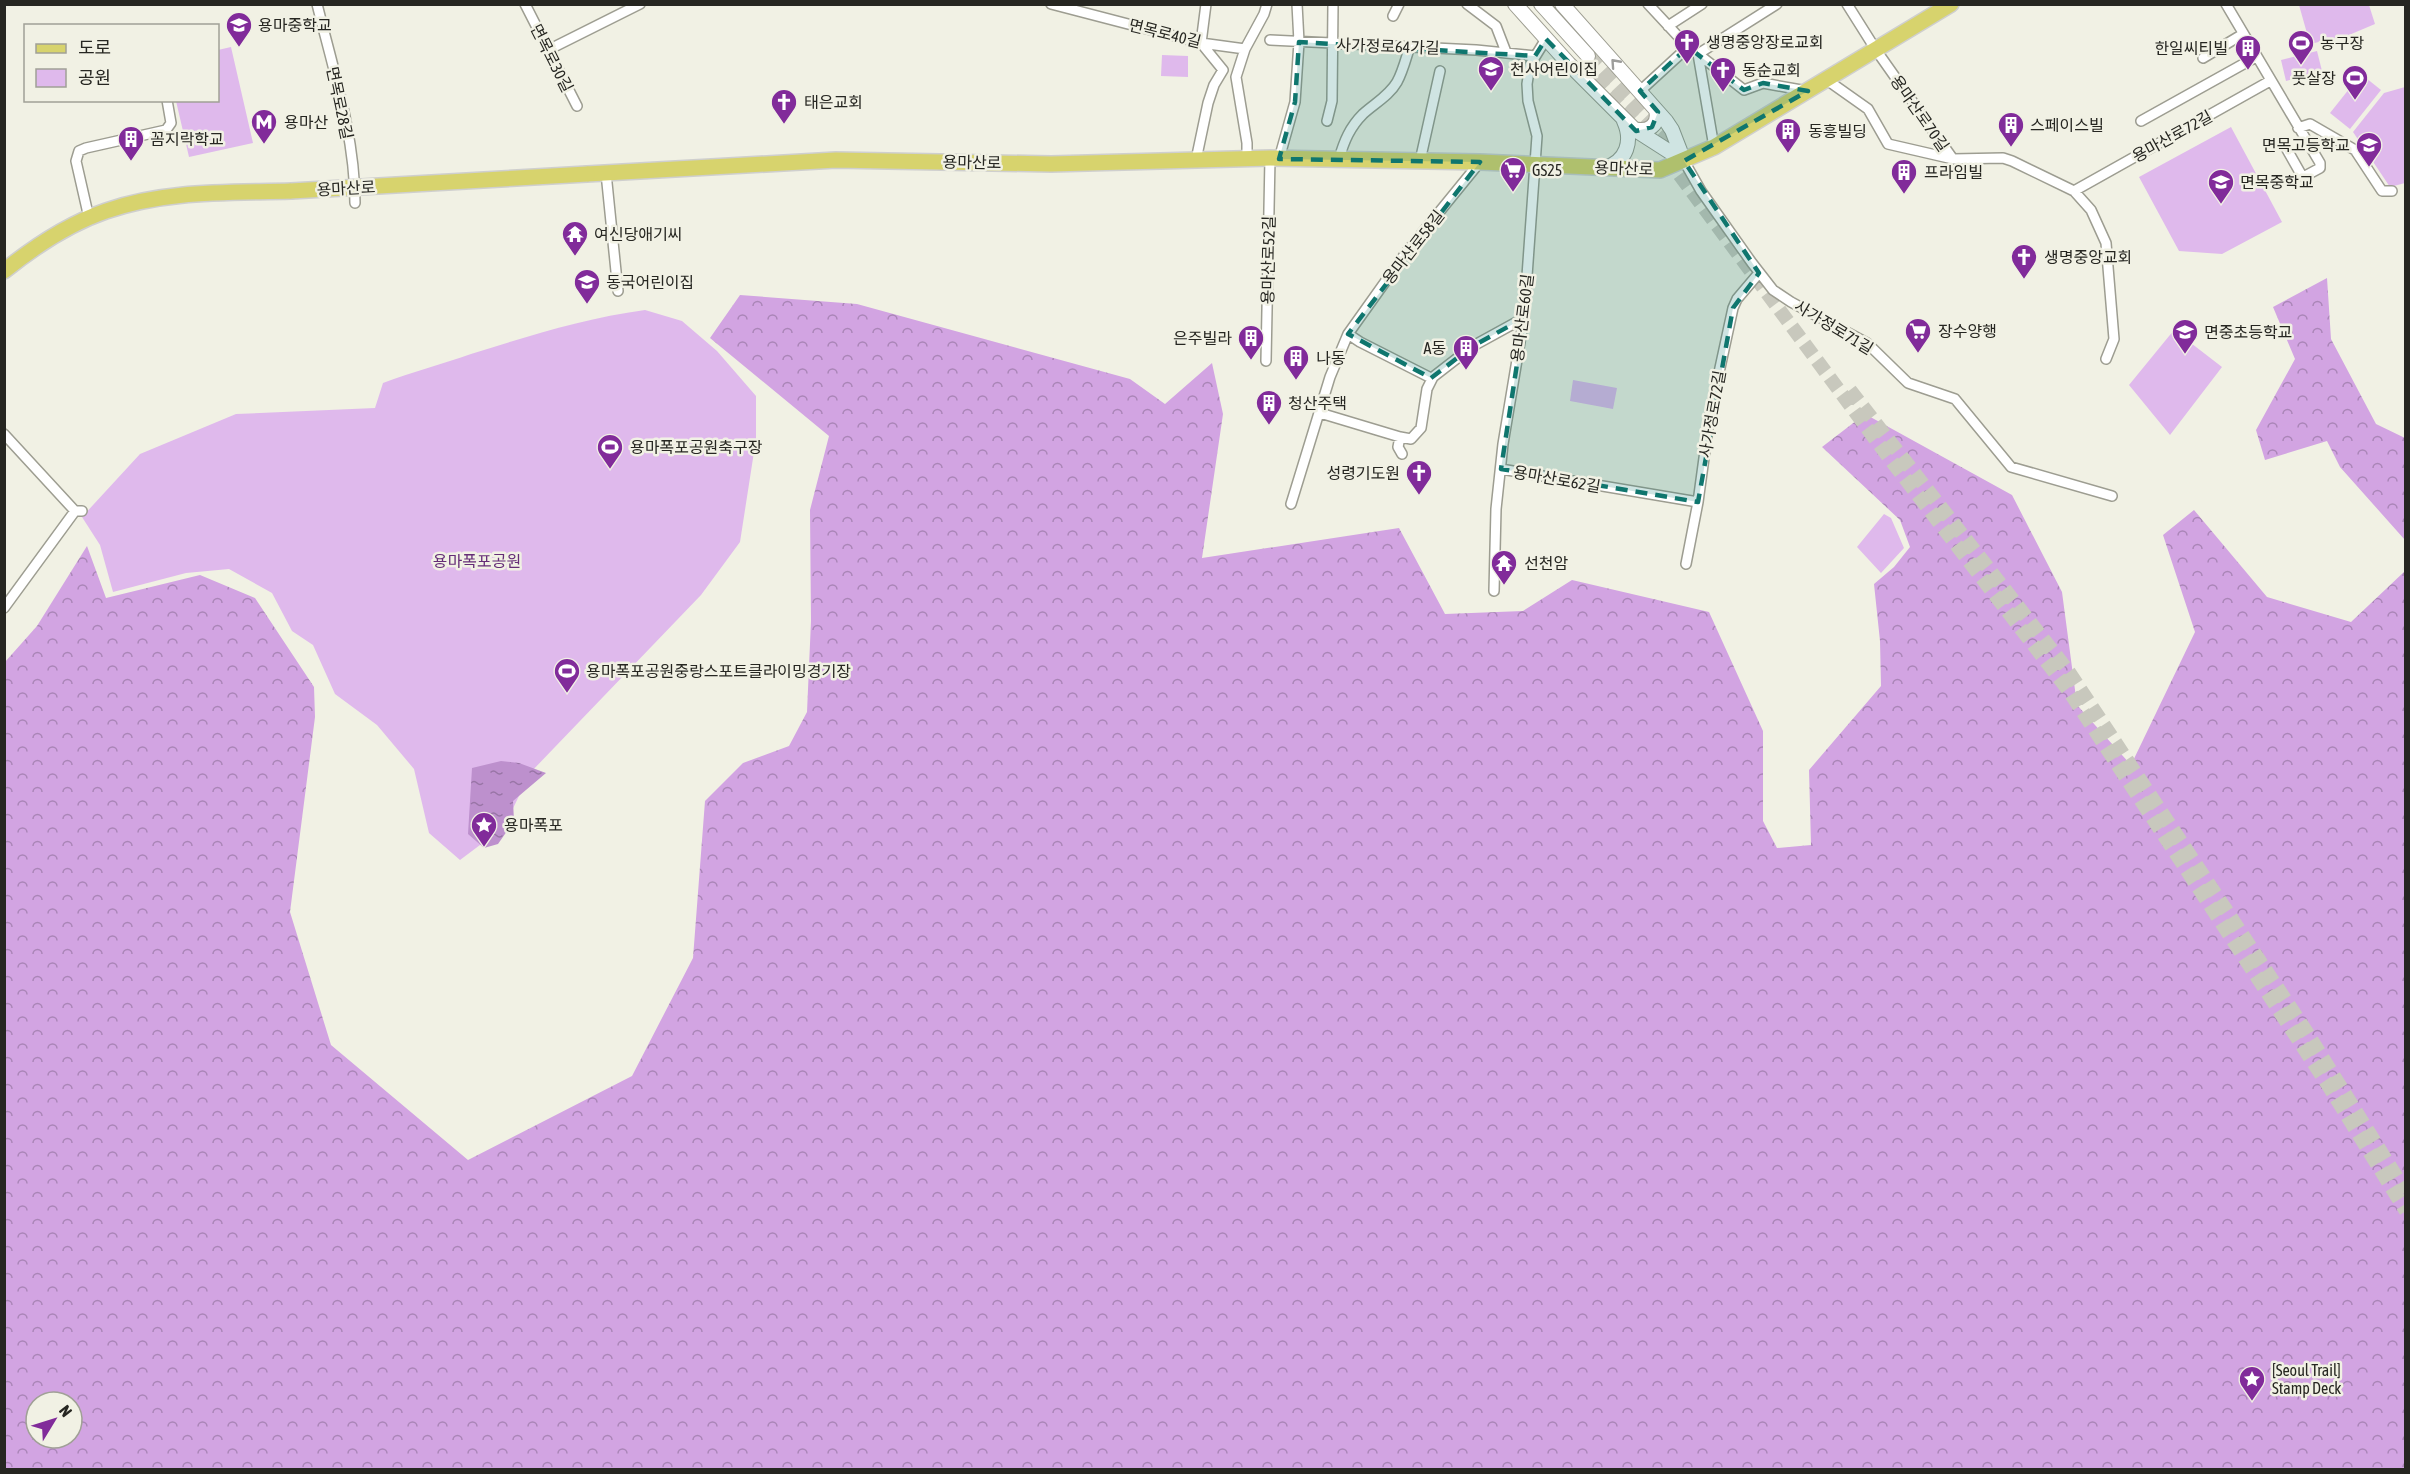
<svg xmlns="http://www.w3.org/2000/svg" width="2410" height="1474" font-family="'Asap Condensed','Noto Sans KR',sans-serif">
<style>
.forest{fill:url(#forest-crowns);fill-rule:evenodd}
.green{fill:#dfb9ec}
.water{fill:url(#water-ripples)}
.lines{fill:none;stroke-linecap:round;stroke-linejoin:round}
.secondary-tunnel{stroke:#c8c8bd;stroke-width:14;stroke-dasharray:14 7;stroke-linecap:butt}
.street-casing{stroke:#9d9d91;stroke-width:12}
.secondary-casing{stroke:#9d9d91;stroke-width:16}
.primary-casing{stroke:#cfcfce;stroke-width:18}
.street{stroke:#fff;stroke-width:9}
.secondary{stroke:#fff;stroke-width:14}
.primary{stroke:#d7d36d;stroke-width:15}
.primary-bridge-casing{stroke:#cfcfce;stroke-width:18;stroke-linecap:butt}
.primary-bridge{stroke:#d7d36d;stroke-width:15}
.oneway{stroke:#9d9d9b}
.marked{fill:#0f766e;fill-opacity:0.2;stroke:#0f766e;stroke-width:4.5;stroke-dasharray:12 8;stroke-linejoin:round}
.labels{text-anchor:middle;stroke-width:5;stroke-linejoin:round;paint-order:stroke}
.poi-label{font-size:16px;fill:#262621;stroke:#f1f1e4;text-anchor:start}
.street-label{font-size:16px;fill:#262621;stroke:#f1f1e4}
.park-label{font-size:16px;fill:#652d77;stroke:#f1f1e4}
</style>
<defs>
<pattern id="forest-crowns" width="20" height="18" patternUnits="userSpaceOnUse" patternTransform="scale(1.5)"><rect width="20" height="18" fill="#d2a4e2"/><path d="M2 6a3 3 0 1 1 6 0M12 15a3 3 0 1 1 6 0" fill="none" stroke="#aa85b7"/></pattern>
<pattern id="water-ripples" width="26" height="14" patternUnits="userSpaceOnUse" patternTransform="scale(1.5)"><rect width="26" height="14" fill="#bd90cd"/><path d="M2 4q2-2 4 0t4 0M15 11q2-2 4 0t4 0" fill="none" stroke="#9975a6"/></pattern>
</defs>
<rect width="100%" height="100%" fill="#f1f1e4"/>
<!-- forest -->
<path class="forest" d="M2327,278L2331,339L2376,424L2405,438V540L2340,467L2327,441L2265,460L2256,430L2295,359L2273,307Z
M740,295L857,304L1130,379L1165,404L1212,363L1223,414L1202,558L1399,528L1445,614L1523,611L1572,580L1709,612L1763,731V821L1777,848L1811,845L1809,770L1881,686L1880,641L1874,584L1894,567L1910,547L1900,520L1822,447L1865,414L2012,495L2062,592L2077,705L2131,765L2195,632L2163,535L2194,510L2267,597L2351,622L2405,571V1469H5V662L37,626L87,546L106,598L200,575L255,598L314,687L315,717L290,912L331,1045L468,1160L632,1076L693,958L705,801L743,763L789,746L807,712L811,621L810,510L829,436L710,338ZM36,1402H72V1438H36Z"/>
<!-- green -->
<path class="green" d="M2299,5H2369L2375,24L2349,35L2310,44Z
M231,47L253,143L189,157L176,101L218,100V50Z
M2317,51L2322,71L2286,81L2281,60Z
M1162,55L1188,56V77L1161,76Z
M2361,74L2381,90L2350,129L2330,113Z
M2405,87V183L2390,187L2353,132L2384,93Z
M2231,127L2282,222L2222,254L2179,251L2139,177Z
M645,310L682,321L717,351L756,396V439L740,542L701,595L530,773L504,827L460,860L429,833L414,769L377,725L335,694L313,645L292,631L272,593L229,569L186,573L113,592L100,545L82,517L140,454L236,414L375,408L383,383C412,372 442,364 471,354C529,336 585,318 645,310Z
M2174,330L2222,367L2170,435L2129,385Z
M1573,380L1617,388L1613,409L1570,401Z
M1884,514L1891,518L1904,548L1881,573L1857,547Z"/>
<!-- water -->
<path class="water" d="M501,761L519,763L546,773L513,801L514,821L498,844L484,848L468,834L472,768Z"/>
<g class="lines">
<!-- secondary-tunnel -->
<path class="secondary-tunnel" d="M1588,56L1663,135L1679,157
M1581,63L1646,132
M1667,158L1890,459L2069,691L2328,1085L2406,1211
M1850,390L2069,672L2306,1031L2406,1192"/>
<!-- street casing -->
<g class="street-casing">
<path id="street" d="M317,4C333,69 355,136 355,203
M525,4L577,106
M1051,4L1201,43L1245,49
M1467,4L1496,26L1506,52
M1648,4L1688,47L1698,54L1714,147
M1777,4L1698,54L1744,90L1763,83L1807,91
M1847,4L1876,50L1953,159L2003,158L2012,161L2074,191L2091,210L2106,243L2114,339L2106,359
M2226,4L2320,163V168L2305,176H2302L2285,146
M1393,16L1399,4
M1668,26L1702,4
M1270,40L1476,50L1535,56
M548,50L640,4
M2203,58L2243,34
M1827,80L1868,109L1888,144L1953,159
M1640,91L1688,47
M1327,121L1332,101L1333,4
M2141,121L2256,57
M2298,128L2310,124L2355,150L2382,191H2392
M1247,158V143L1236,77L1245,49L1264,14L1267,4
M1279,159L1295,102L1299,42L1297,4
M1339,159C1344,141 1350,127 1363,114C1375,103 1389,96 1397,82C1403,71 1406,58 1410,46
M1196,160L1208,103L1214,85L1223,70L1201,43L1206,4
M1420,161L1440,71
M1684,161L1701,191L1752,263L1773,290L1791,302L1867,343L1908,383L1955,399L2011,467L2112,496
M606,173L618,291
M2074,191L2270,81
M89,218L76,161L79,151L86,148L166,130L171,123L167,100
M1348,334L1360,342L1431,378
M1266,361L1270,158
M1320,413L1400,437
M4,434L75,511H82
M1402,454L1398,447L1400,437L1411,439L1421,428L1427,389L1433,377L1473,346L1524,318
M1501,469L1698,502
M1291,504L1330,377L1348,334L1405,254L1480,162
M1686,564L1698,502L1710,414L1733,308L1737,299L1759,273
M1494,591L1496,509L1503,444L1524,318L1537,136L1528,101L1527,84L1530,65L1546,39
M4,608L75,511"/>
</g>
<!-- secondary casing -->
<g class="secondary-casing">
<path id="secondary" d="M1515,4L1569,64L1634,129L1684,161
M1541,4L1588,56
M1562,4L1666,121L1672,130L1684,161
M1634,129C1648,133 1660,125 1656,110
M1605,168C1627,161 1633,141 1624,121"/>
</g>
<!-- primary casing -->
<g class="primary-casing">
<path id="primary" d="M587,174L836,160L1051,164L1270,158L1480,162L1660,170L1714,147L1951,4
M4,271C35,246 68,224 106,211C165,190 230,193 291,191"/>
</g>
<!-- street -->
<use href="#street" class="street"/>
<!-- secondary -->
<use href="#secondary" class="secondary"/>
<!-- primary -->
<use href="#primary" class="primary"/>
<!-- primary-bridge casing -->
<g class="primary-bridge-casing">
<path id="primary-bridge" d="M291,191L587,174"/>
</g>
<!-- primary-bridge -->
<use href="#primary-bridge" class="primary-bridge"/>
</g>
<!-- one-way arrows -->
<defs><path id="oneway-chevron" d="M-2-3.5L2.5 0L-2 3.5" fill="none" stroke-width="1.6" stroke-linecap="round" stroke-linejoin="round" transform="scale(1.5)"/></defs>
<use class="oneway" href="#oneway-chevron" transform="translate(1615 63) rotate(-132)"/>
<!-- marked area -->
<path class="marked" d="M1546,39L1636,131L1652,127L1658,112L1640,91L1688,47L1744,90L1763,83L1808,91L1684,161L1759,273L1733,308L1698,502L1501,469L1524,318L1473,346L1431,378L1348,334L1480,162L1279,159L1295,102L1299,42L1535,56Z"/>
<!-- icons -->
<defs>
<g id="school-pin" transform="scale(1.35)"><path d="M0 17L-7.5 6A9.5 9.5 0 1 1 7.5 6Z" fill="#812b9a" stroke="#f1f1e4"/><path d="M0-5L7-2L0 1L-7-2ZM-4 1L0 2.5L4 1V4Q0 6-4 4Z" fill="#fff"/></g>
<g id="church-pin" transform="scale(1.35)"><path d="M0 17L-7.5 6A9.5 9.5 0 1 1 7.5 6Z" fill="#812b9a" stroke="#f1f1e4"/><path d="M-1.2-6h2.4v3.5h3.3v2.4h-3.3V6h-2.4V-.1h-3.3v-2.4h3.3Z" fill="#fff"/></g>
<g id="stadium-pin" transform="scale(1.35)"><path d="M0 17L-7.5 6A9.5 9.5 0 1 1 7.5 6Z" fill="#812b9a" stroke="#f1f1e4"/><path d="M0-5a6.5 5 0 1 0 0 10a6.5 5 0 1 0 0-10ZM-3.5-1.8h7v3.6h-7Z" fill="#fff"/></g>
<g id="building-pin" transform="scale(1.35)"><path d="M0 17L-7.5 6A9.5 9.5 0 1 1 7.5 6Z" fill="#812b9a" stroke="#f1f1e4"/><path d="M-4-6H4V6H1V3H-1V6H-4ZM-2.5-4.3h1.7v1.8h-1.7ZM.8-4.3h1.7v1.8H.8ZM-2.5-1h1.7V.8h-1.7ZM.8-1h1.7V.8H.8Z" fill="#fff"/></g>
<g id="metro-pin" transform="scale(1.35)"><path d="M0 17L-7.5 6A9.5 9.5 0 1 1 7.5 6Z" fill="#812b9a" stroke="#f1f1e4"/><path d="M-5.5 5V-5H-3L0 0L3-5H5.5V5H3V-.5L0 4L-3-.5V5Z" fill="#fff"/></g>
<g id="supermarket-pin" transform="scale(1.35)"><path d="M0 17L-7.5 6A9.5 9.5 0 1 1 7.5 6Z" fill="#812b9a" stroke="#f1f1e4"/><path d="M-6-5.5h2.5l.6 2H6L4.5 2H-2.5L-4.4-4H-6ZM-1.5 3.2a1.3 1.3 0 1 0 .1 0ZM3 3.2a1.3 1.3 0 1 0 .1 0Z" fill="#fff"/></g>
<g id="temple-pin" transform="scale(1.35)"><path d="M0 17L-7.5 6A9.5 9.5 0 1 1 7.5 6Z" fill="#812b9a" stroke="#f1f1e4"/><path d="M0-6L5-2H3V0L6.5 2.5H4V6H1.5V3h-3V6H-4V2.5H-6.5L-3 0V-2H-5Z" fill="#fff"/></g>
<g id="sight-pin" transform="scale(1.35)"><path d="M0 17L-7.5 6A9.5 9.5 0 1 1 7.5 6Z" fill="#812b9a" stroke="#f1f1e4"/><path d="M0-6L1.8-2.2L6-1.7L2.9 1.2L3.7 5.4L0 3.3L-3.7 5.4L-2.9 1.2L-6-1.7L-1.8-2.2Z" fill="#fff"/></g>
</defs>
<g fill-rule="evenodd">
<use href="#school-pin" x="239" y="25"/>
<use href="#church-pin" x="1687" y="42"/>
<use href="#stadium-pin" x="2301" y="43"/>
<use href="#building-pin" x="2248" y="48"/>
<use href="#school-pin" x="1491" y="69"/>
<use href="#church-pin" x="1723" y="70"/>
<use href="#stadium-pin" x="2355" y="78"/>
<use href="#church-pin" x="784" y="102"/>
<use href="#metro-pin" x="264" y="122"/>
<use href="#building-pin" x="2011" y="125"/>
<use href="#building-pin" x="1788" y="131"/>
<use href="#building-pin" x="131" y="139"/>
<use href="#school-pin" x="2369" y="145"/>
<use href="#supermarket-pin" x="1513" y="170"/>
<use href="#building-pin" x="1904" y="172"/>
<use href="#school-pin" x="2221" y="182"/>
<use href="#temple-pin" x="575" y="234"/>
<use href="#church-pin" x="2024" y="257"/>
<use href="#school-pin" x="587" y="282"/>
<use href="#supermarket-pin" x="1918" y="331"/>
<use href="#school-pin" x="2185" y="332"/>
<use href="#building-pin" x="1251" y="338"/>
<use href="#building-pin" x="1466" y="348"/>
<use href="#building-pin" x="1296" y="358"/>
<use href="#building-pin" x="1269" y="403"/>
<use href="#stadium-pin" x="610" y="447"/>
<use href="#church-pin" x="1419" y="473"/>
<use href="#temple-pin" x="1504" y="563"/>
<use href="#stadium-pin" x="567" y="671"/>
<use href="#sight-pin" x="484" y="825"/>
<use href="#sight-pin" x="2252" y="1379"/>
</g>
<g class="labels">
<!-- poi labels -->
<g class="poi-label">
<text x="258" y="31">용마중학교</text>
<text x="1706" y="48">생명중앙장로교회</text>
<text x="2320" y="49">농구장</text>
<text x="2228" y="54" text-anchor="end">한일씨티빌</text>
<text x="1510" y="75">천사어린이집</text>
<text x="1742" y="76">동순교회</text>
<text x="2336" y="84" text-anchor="end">풋살장</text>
<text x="804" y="108">태은교회</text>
<text x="284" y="128">용마산</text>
<text x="2030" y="131">스페이스빌</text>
<text x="1808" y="137">동흥빌딩</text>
<text x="150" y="145">꼼지락학교</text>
<text x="2350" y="151" text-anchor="end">면목고등학교</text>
<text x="1532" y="176">GS25</text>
<text x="1924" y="178">프라임빌</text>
<text x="2240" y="188">면목중학교</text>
<text x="594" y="240">여신당애기씨</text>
<text x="2044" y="263">생명중앙교회</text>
<text x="606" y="288">동국어린이집</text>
<text x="1938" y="337">장수양행</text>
<text x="2204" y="338">면중초등학교</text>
<text x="1232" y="344" text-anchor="end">은주빌라</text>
<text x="1446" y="354" text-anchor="end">A동</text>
<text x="1316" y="364">나동</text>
<text x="1288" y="409">청산주택</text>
<text x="630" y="453">용마폭포공원축구장</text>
<text x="1400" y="479" text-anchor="end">성령기도원</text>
<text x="1524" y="569">선천암</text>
<text x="586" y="677">용마폭포공원중랑스포트클라이밍경기장</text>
<text x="504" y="831">용마폭포</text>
<text x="2272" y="1376">[Seoul Trail]<tspan x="2272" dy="18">Stamp Deck</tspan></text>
</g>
<!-- street labels -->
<g class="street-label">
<text transform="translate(1165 33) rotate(14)" y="6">면목로40길</text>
<text transform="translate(1388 46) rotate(2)" y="6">사가정로64가길</text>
<text transform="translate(552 58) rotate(63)" y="6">면목로30길</text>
<text transform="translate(340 103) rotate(78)" y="6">면목로28길</text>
<text transform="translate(1920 113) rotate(55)" y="6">용마산로70길</text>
<text transform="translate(2172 136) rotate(-29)" y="6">용마산로72길</text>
<text transform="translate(972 162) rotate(1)" y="6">용마산로</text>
<text transform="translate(1624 168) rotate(2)" y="6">용마산로</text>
<text transform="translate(346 188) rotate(-3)" y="6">용마산로</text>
<text transform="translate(1413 247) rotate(-52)" y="6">용마산로58길</text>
<text transform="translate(1268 260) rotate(-89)" y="6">용마산로52길</text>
<text transform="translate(1522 318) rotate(-83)" y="6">용마산로60길</text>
<text transform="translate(1834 327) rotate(31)" y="6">사가정로71길</text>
<text transform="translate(1712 414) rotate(-80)" y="6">사가정로72길</text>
<text transform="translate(1557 479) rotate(10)" y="6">용마산로62길</text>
</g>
<!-- park labels -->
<g class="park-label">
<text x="477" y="567">용마폭포공원</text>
</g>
</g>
<!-- border -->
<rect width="2410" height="1474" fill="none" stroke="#262621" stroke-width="12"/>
<!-- legend -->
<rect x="24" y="24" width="195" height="78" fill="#f1f1e4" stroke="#a0a096" stroke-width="1.5"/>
<rect x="36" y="44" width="30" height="9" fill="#d7d36d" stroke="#a0a096" stroke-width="1.5"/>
<text x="78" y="54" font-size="18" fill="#262621">도로</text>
<rect x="36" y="69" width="30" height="18" fill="#dfb9ec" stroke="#a0a096" stroke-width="1.5"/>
<text x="78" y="84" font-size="18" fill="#262621">공원</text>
<!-- north arrow -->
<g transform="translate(54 1420) rotate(52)"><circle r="28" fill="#f1f1e4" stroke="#a0a096" stroke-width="1.5"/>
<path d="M0-4.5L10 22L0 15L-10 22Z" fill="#812b9a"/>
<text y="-9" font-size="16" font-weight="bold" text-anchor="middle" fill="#262621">N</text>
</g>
</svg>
